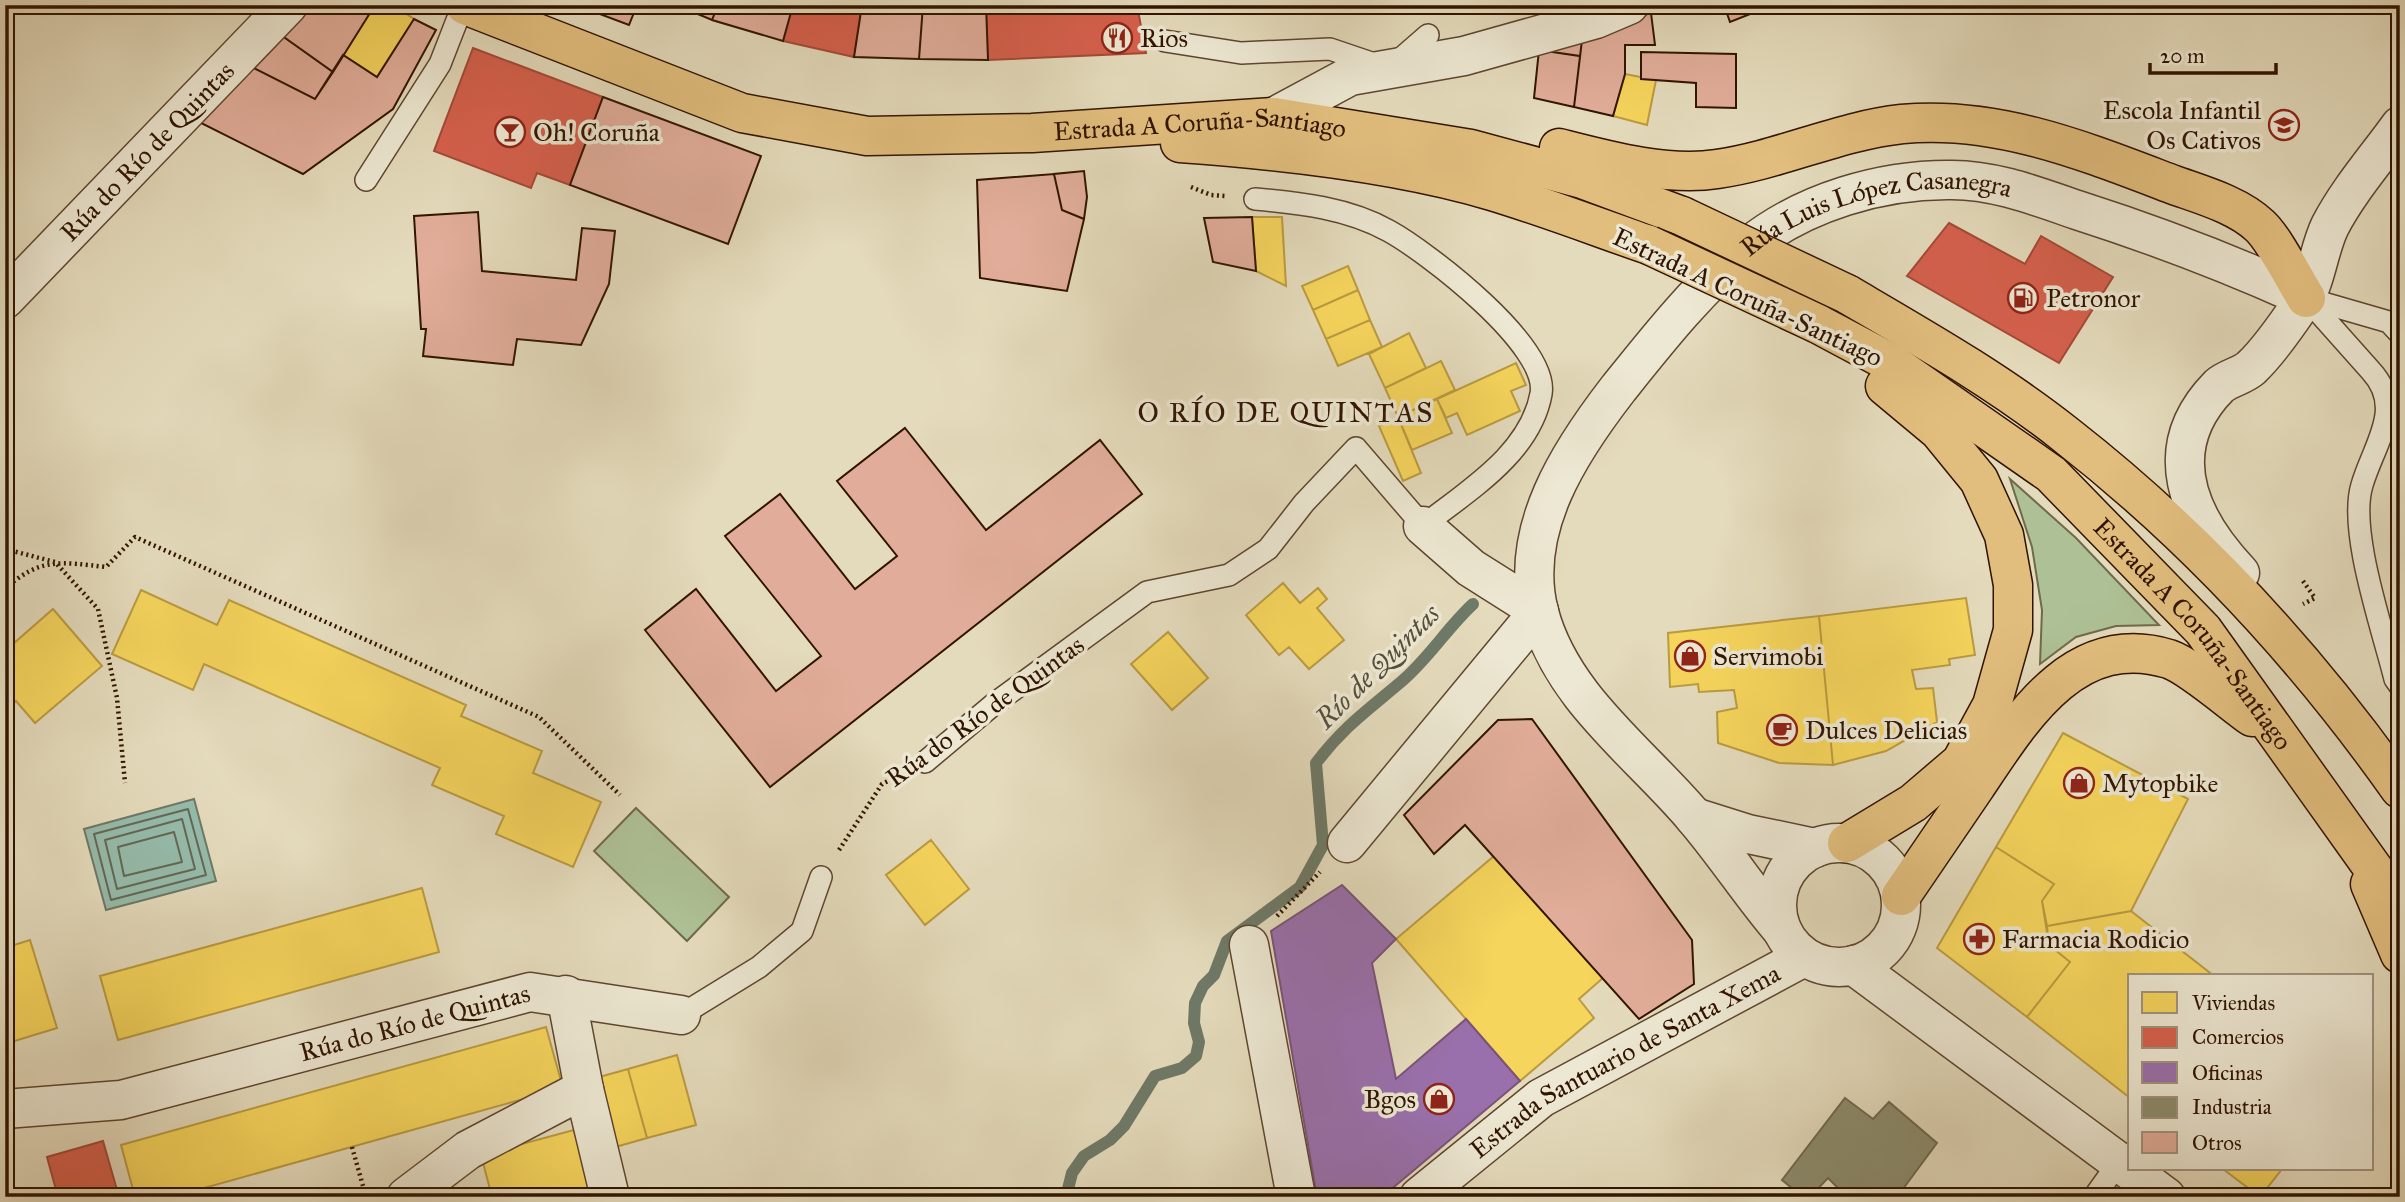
<svg xmlns="http://www.w3.org/2000/svg" width="2405" height="1202" font-family="'IM FELL Great Primer',serif">
<style>
.green{fill:#aec196;stroke:#706a4b;stroke-width:2}
.water{fill:#96bcac;stroke:#6e7967;stroke-width:2}
.homes{fill:#f6d55c;stroke:#bb9b40;stroke-width:2}
.shops{fill:#d6604d;stroke:#a44936;stroke-width:2}
.offices{fill:#9970ab;stroke:#7a5478;stroke-width:2}
.industry{fill:#8c8c6e;stroke:#71684d;stroke-width:2}
.lines{fill:none;stroke-linecap:round;stroke-linejoin:round}
.shore{stroke:#646856;stroke-width:2}
.stream{stroke:#6e7967;stroke-width:12}
.building{fill:#e1ad9a;stroke:#311400;stroke-width:2}
.lane-casing{stroke:#5e462f;stroke-width:24}
.street-casing{stroke:#5e462f;stroke-width:41}
.highway-casing{stroke:#311400;stroke-width:41}
.path{stroke:#311400;stroke-width:4.5;stroke-dasharray:2 3.5;stroke-linecap:butt}
.lane{stroke:#ede8d3;stroke-width:21}
.street{stroke:#ede8d3;stroke-width:38}
.highway{stroke:#e2be7e;stroke-width:38}
.highway-bridge-casing{stroke:#311400;stroke-width:41;stroke-linecap:butt}
.highway-bridge{stroke:#e2be7e;stroke-width:38}
.labels{text-anchor:middle;stroke-width:7;stroke-linejoin:round;paint-order:stroke}
.poi-label{font-size:26px;fill:#311400;stroke:#ede8d3;text-anchor:start}
.street-label{font-size:26px;fill:#311400;stroke:#ede8d3}
.neighbourhood-label{font-size:28px;letter-spacing:2px;fill:#311400;stroke:#ede8d3}
.water-label{font-size:28px;font-style:italic;fill:#544f3c;stroke:#ede8d3}
</style>
<rect width="100%" height="100%" fill="#e4dbbc"/>
<filter id="stains"><feTurbulence type="fractalNoise" baseFrequency=".00286" numOctaves="4"/><feColorMatrix values="0 0 0 0 .2 0 0 0 0 .09 0 0 0 0 .02 0 0 0 .5 -.17"/></filter>
<radialGradient id="worn" r=".72"><stop offset=".6" stop-color="#630" stop-opacity="0"/><stop offset="1" stop-color="#630" stop-opacity=".3"/></radialGradient>
<!-- green -->
<path class="green" d="M2010,479L2076,538L2159,625L2116,626L2076,637L2040,664L2042,610L2032,547Z
M636,808L729,897L687,941L594,851Z"/>
<!-- water -->
<path class="water" d="M194,799L216,881L106,910L84,829Z"/>
<!-- homes -->
<path class="homes" d="M375,5H393L414,19L377,77L343,55Z
M1625,74L1656,80L1647,125L1613,116Z
M1252,217H1282L1286,286L1256,271Z
M1348,266L1358,290L1313,310L1302,286Z
M1358,290L1370,320L1326,339L1313,310Z
M1370,320L1382,347L1338,366L1326,339Z
M1409,333L1426,368L1385,388L1369,354Z
M1441,361L1455,390L1398,417L1385,388Z
M1516,363L1526,385L1511,391L1520,411L1467,435L1457,413L1446,418L1437,399Z
M1437,399L1452,433L1412,450L1398,417Z
M1398,417L1421,473L1403,481L1379,426Z
M1283,583L1300,603L1318,588L1327,599L1317,608L1344,640L1309,669L1289,647L1279,655L1246,615Z
M141,590L217,625L229,600L466,705L461,716L542,751L533,773L601,802L573,867L496,834L504,816L432,785L440,768L204,664L193,690L112,654Z
M1966,598L1975,655L1949,659L1950,665L1912,670L1916,689L1933,688L1937,722L1886,751L1833,765L1819,616Z
M53,609L102,666L35,723L16,701L5,711V651Z
M1819,616L1833,765L1779,763L1718,743L1717,712L1737,708L1734,690L1699,692L1698,684L1670,687L1668,633Z
M1168,632L1208,678L1172,710L1131,664Z
M2063,733L2188,799L2131,911L2047,926L2042,901L2054,884L1996,847Z
M931,840L969,889L925,925L886,875Z
M1996,847L2054,884L2042,901L2049,945L2070,962L2027,1017L1937,948Z
M1494,856L1603,978L1579,999L1594,1018L1520,1081L1396,939Z
M422,888L439,952L118,1040L100,976Z
M2131,911L2214,976H2130V1098L2027,1017L2070,962L2049,945L2047,926Z
M5,918L14,945L30,940L57,1028L5,1044Z
M546,1027L563,1088L172,1197H135L121,1145Z
M677,1055L696,1125L647,1138L628,1069Z
M628,1069L647,1138L612,1148L592,1079Z
M574,1130L590,1190L563,1197H492L481,1155Z
M2223,1169H2282L2260,1197Z"/>
<!-- shops -->
<path class="shops" d="M793,5H862L854,57L783,41Z
M986,5H1137L1146,53L988,60Z
M473,48L603,97L570,185L537,173L531,188L434,151Z
M1949,223L2025,264L2041,236L2113,277L2059,363L1907,276Z
M103,1141L119,1197H58L47,1157Z"/>
<!-- offices -->
<path class="offices" d="M1342,885L1396,939L1372,963L1396,1079L1466,1019L1520,1081L1382,1197H1317L1271,931Z"/>
<!-- industry -->
<path class="industry" d="M1845,1098L1873,1119L1889,1102L1937,1143L1897,1197H1847L1828,1178L1810,1197H1803L1782,1180Z"/>
<g class="lines">
<!-- shore -->
<path class="shore" d="M188,809L206,875L111,900L94,834Z
M182,819L195,869L117,889L105,840Z
M174,832L182,862L124,876L118,847Z"/>
<!-- stream -->
<path class="stream" d="M1066,1197L1072,1173L1084,1156L1110,1140L1124,1126L1155,1076L1182,1068L1196,1056L1199,1042L1194,1023L1195,1003L1203,986L1214,975L1227,941L1300,887L1323,845L1316,763C1344,726 1368,710 1402,681C1429,658 1447,628 1473,604"/>
</g>
<!-- building -->
<path class="building" d="M307,5H375L333,72L281,35Z
M591,5H637L629,25L589,10Z
M676,5H718L712,20Z
M718,5H793L783,41L712,20Z
M862,5H923L919,59L854,57Z
M923,5H986L988,60L919,59Z
M1724,5H1773L1730,22Z
M1651,13L1655,45H1625V74L1613,116L1574,107L1583,32Z
M414,19L436,30L393,109L303,174L201,123L252,67L315,99L343,55L377,77Z
M1583,32L1580,56L1539,50Z
M281,35L333,72L315,99L252,67Z
M1539,50L1580,56L1574,107L1534,98Z
M1641,52L1736,54V108L1696,107V83L1641,79Z
M603,97L761,156L728,244L570,185Z
M1084,171L1087,197L1084,219L1062,210L1054,174Z
M1054,174L1062,210L1084,219L1067,291L980,278L977,180Z
M478,212L482,271L576,280L582,228L615,231L609,284L581,345L517,339L513,365L423,356L426,329H421L414,216Z
M1252,217L1256,271L1213,262L1204,218Z
M905,428L986,530L1100,440L1142,494L770,787L645,630L696,589L776,691L821,656L725,536L780,494L855,589L897,556L837,481Z
M1532,719L1692,940L1694,984L1639,1019L1465,825L1434,854L1404,815L1498,720Z"/>
<g class="lines">
<!-- lane casing -->
<g class="lane-casing">
<path id="lane" d="M1165,41L1241,53L1330,49L1389,69L1428,35
M366,180L440,64L463,5
M2306,298L2371,371C2405,408 2374,444 2362,485C2348,531 2383,630 2395,679L2400,686
M2306,298L2389,322L2400,334
M925,762L994,704L1147,592L1229,575L1268,549L1304,503L1356,448L1423,526C1467,491 1530,454 1541,394C1550,346 1427,252 1389,231C1348,208 1300,203 1255,199
M681,1015L759,967L802,931L821,877
M2094,1197L2119,1162"/>
</g>
<!-- street casing -->
<g class="street-casing">
<g id="street">
<path d="M1274,117L1350,76L1464,56L1596,19L1629,5"/>
<path id="s1" d="M5,299L288,5"/>
<path d="M2240,573C2189,519 2157,449 2219,386C2228,378 2242,376 2251,368C2270,350 2289,322 2303,301C2316,282 2319,248 2330,226C2348,191 2377,158 2400,126"/>
<path d="M1694,817L1748,834L1815,848"/>
<path d="M1347,843L1539,611L1471,568L1423,526"/>
<circle cx="1839" cy="905" r="62"/>
<path id="s2" d="M1782,930C1751,894 1725,853 1694,817C1640,753 1561,697 1539,612C1518,530 1570,451 1618,389C1658,339 1699,287 1749,246C1804,202 1882,179 1952,180C1995,180 2036,196 2077,210C2155,235 2231,264 2306,298"/>
<path d="M1249,945L1296,1197"/>
<path d="M1853,965L2166,1197"/>
<path d="M584,1089L610,1197"/>
<path id="s3" d="M5,1109L121,1100L530,992L681,1015"/>
<path d="M406,1197L468,1150L584,1089L566,995"/>
<path id="s4" d="M1419,1197L1541,1098L1804,957"/>
</g>
</g>
<!-- highway casing -->
<g class="highway-casing">
<g id="highway">
<path id="s5" d="M465,5L742,113L867,136L1032,133L1274,117L1471,149L1582,179L1682,216"/>
<path d="M1180,143C1279,150 1398,163 1492,191C1545,207 1597,227 1649,245"/>
<path d="M1559,148C1606,160 1668,177 1717,169C1780,160 1838,131 1902,124C1998,115 2087,152 2174,185C2202,195 2238,205 2260,226C2275,240 2294,279 2306,298"/>
<path d="M1847,294C1922,338 1998,381 2066,435C2194,535 2306,656 2400,789"/>
<path id="s6" d="M1818,324L1893,364L2051,474L2203,630L2400,906"/>
<path d="M1847,843L1913,803L1961,762L1992,705L2013,630V585L2004,535L1979,480L1939,431L1885,386"/>
<path d="M2370,884L2400,954"/>
<path d="M1901,896C1926,859 1951,823 1976,786C2021,719 2074,630 2169,659C2190,666 2232,703 2252,717"/>
</g>
</g>
<!-- path -->
<path class="path" d="M1191,187L1211,195L1226,196
M5,549L55,562L98,609L117,698L125,783
M2303,581L2315,598L2303,604
M5,589C40,557 61,562 106,567L135,537L539,717L620,795
M839,850L882,784L898,776
M1277,916L1320,872
M352,1147L365,1193"/>
<!-- lane -->
<use href="#lane" class="lane"/>
<!-- street -->
<use href="#street" class="street"/>
<!-- highway -->
<use href="#highway" class="highway"/>
<!-- highway-bridge casing -->
<g class="highway-bridge-casing">
<path id="highway-bridge" d="M1682,216L1847,294
M1649,245L1818,324"/>
</g>
<!-- highway-bridge -->
<use href="#highway-bridge" class="highway-bridge"/>
</g>
<!-- icons -->
<defs>
<g id="restaurant-ring" transform="scale(1.575)"><circle r="9.5" fill="#ede8d3" stroke="#8f2418" stroke-width="1.5"/><path d="M-5-6h1v4h1v-4h1v4h1v-4h1v5L-1.5 .5V6h-2V.5L-5-1ZM5-6V6H3V1.5H1.5Q1.5-4 5-6Z" fill="#8f2418"/></g>
<g id="school-ring" transform="scale(1.575)"><circle r="9.5" fill="#ede8d3" stroke="#8f2418" stroke-width="1.5"/><path d="M0-5L7-2L0 1L-7-2ZM-4 1L0 2.5L4 1V4Q0 6-4 4Z" fill="#8f2418"/></g>
<g id="bar-ring" transform="scale(1.575)"><circle r="9.5" fill="#ede8d3" stroke="#8f2418" stroke-width="1.5"/><path d="M-6-5H6L.8 .8V4.5H3.5V6h-7V4.5H-.8V.8Z" fill="#8f2418"/></g>
<g id="fuel-ring" transform="scale(1.575)"><circle r="9.5" fill="#ede8d3" stroke="#8f2418" stroke-width="1.5"/><path d="M-5.5-6h7V0h2V4h1.3V-2.5L3-4.5l.8-.8L6-3V5H2.5V1h-1V6h-7ZM-4.2-4.7v3.2H.2V-4.7Z" fill="#8f2418"/></g>
<g id="shop-ring" transform="scale(1.575)"><circle r="9.5" fill="#ede8d3" stroke="#8f2418" stroke-width="1.5"/><path d="M-5-2.5h2.3a2.7 3.5 0 0 1 5.4 0H5L5.5 6h-11ZM-1.5-2.5h3a1.5 2.3 0 0 0-3 0Z" fill="#8f2418"/></g>
<g id="cafe-ring" transform="scale(1.575)"><circle r="9.5" fill="#ede8d3" stroke="#8f2418" stroke-width="1.5"/><path d="M-5.5-4.5H6V0H3Q3 3.5 0 3.5H-2.5Q-5.5 3.5-5.5 0ZM3-3.2v2h1.7v-2ZM-6 4.5H4V6H-6Z" fill="#8f2418"/></g>
<g id="pharmacy-ring" transform="scale(1.575)"><circle r="9.5" fill="#ede8d3" stroke="#8f2418" stroke-width="1.5"/><path d="M-2-6h4v4h4v4h-4v4h-4v-4h-4v-4h4Z" fill="#8f2418"/></g>
</defs>
<g fill-rule="evenodd">
<use href="#restaurant-ring" x="1117" y="38"/>
<use href="#school-ring" x="2284" y="125"/>
<use href="#bar-ring" x="510" y="132"/>
<use href="#fuel-ring" x="2023" y="298"/>
<use href="#shop-ring" x="1690" y="656"/>
<use href="#cafe-ring" x="1782" y="730"/>
<use href="#shop-ring" x="2079" y="783"/>
<use href="#pharmacy-ring" x="1979" y="939"/>
<use href="#shop-ring" x="1439" y="1099"/>
</g>
<g class="labels">
<!-- poi labels -->
<g class="poi-label">
<text x="1140" y="47">Rios</text>
<text x="2261" y="119" text-anchor="end">Escola Infantil<tspan x="2261" dy="30">Os Cativos</tspan></text>
<text x="533" y="141">Oh! Coruña</text>
<text x="2046" y="307">Petronor</text>
<text x="1713" y="665">Servimobi</text>
<text x="1805" y="739">Dulces Delicias</text>
<text x="2102" y="792">Mytopbike</text>
<text x="2002" y="948">Farmacia Rodicio</text>
<text x="1416" y="1108" text-anchor="end">Bgos</text>
</g>
<!-- street labels -->
<g class="street-label">
<text dy="9" stroke="none"><textPath href="#s5" startOffset="758">Estrada A Coruña-Santiago</textPath></text>
<text dy="9" stroke="none"><textPath href="#s1" startOffset="205">Rúa do Río de Quintas</textPath></text>
<text dy="9" stroke="none"><textPath href="#s2" startOffset="978">Rúa Luis López Casanegra</textPath></text>
<text transform="translate(1748 297) rotate(25)" y="9">Estrada A Coruña-Santiago</text>
<text dy="9" stroke="none"><textPath href="#s6" startOffset="492">Estrada A Coruña-Santiago</textPath></text>
<text transform="translate(985 711) rotate(-36)" y="9">Rúa do Río de Quintas</text>
<text dy="9" stroke="none"><textPath href="#s3" startOffset="420">Rúa do Río de Quintas</textPath></text>
<text dy="9" stroke="none"><textPath href="#s4" startOffset="248">Estrada Santuario de Santa Xema</textPath></text>
</g>
<!-- neighbourhood labels -->
<g class="neighbourhood-label">
<text x="1286" y="422">O RÍO DE QUINTAS</text>
</g>
<!-- water labels -->
<g class="water-label">
<text transform="translate(1377 666) rotate(-45)" y="10">Río de Quintas</text>
</g>
</g>
<!-- margin -->
<rect width="2405" height="1202" fill="none" stroke="#e4dbbc" stroke-width="28"/>
<rect x="7" y="7" width="2391" height="1188" fill="none" stroke="#311400" stroke-width="3.5"/>
<rect x="14" y="14" width="2377" height="1174" fill="none" stroke="#311400" stroke-width="2"/>
<!-- legend -->
<rect x="2128" y="974" width="245" height="196" fill="#ede8d3" stroke="#a2937f" stroke-width="2"/>
<rect x="2142" y="992" width="35" height="21" fill="#f6d55c" stroke="#a2937f" stroke-width="2"/>
<text x="2192" y="1010" font-size="21" fill="#311400">Viviendas</text>
<rect x="2142" y="1027" width="35" height="21" fill="#d6604d" stroke="#a2937f" stroke-width="2"/>
<text x="2192" y="1044" font-size="21" fill="#311400">Comercios</text>
<rect x="2142" y="1062" width="35" height="21" fill="#9970ab" stroke="#a2937f" stroke-width="2"/>
<text x="2192" y="1080" font-size="21" fill="#311400">Oficinas</text>
<rect x="2142" y="1097" width="35" height="21" fill="#8c8c6e" stroke="#a2937f" stroke-width="2"/>
<text x="2192" y="1114" font-size="21" fill="#311400">Industria</text>
<rect x="2142" y="1132" width="35" height="21" fill="#e1ad9a" stroke="#a2937f" stroke-width="2"/>
<text x="2192" y="1150" font-size="21" fill="#311400">Otros</text>
<!-- scale -->
<path d="M2150 63v10h126v-10" fill="none" stroke="#311400" stroke-width="3.5"/>
<text x="2160" y="63" font-size="21" fill="#311400" stroke="#ede8d3" stroke-width="5" paint-order="stroke">20 m</text>
<rect width="100%" height="100%" filter="url(#stains)"/>
<rect width="100%" height="100%" fill="url(#worn)"/>
</svg>
